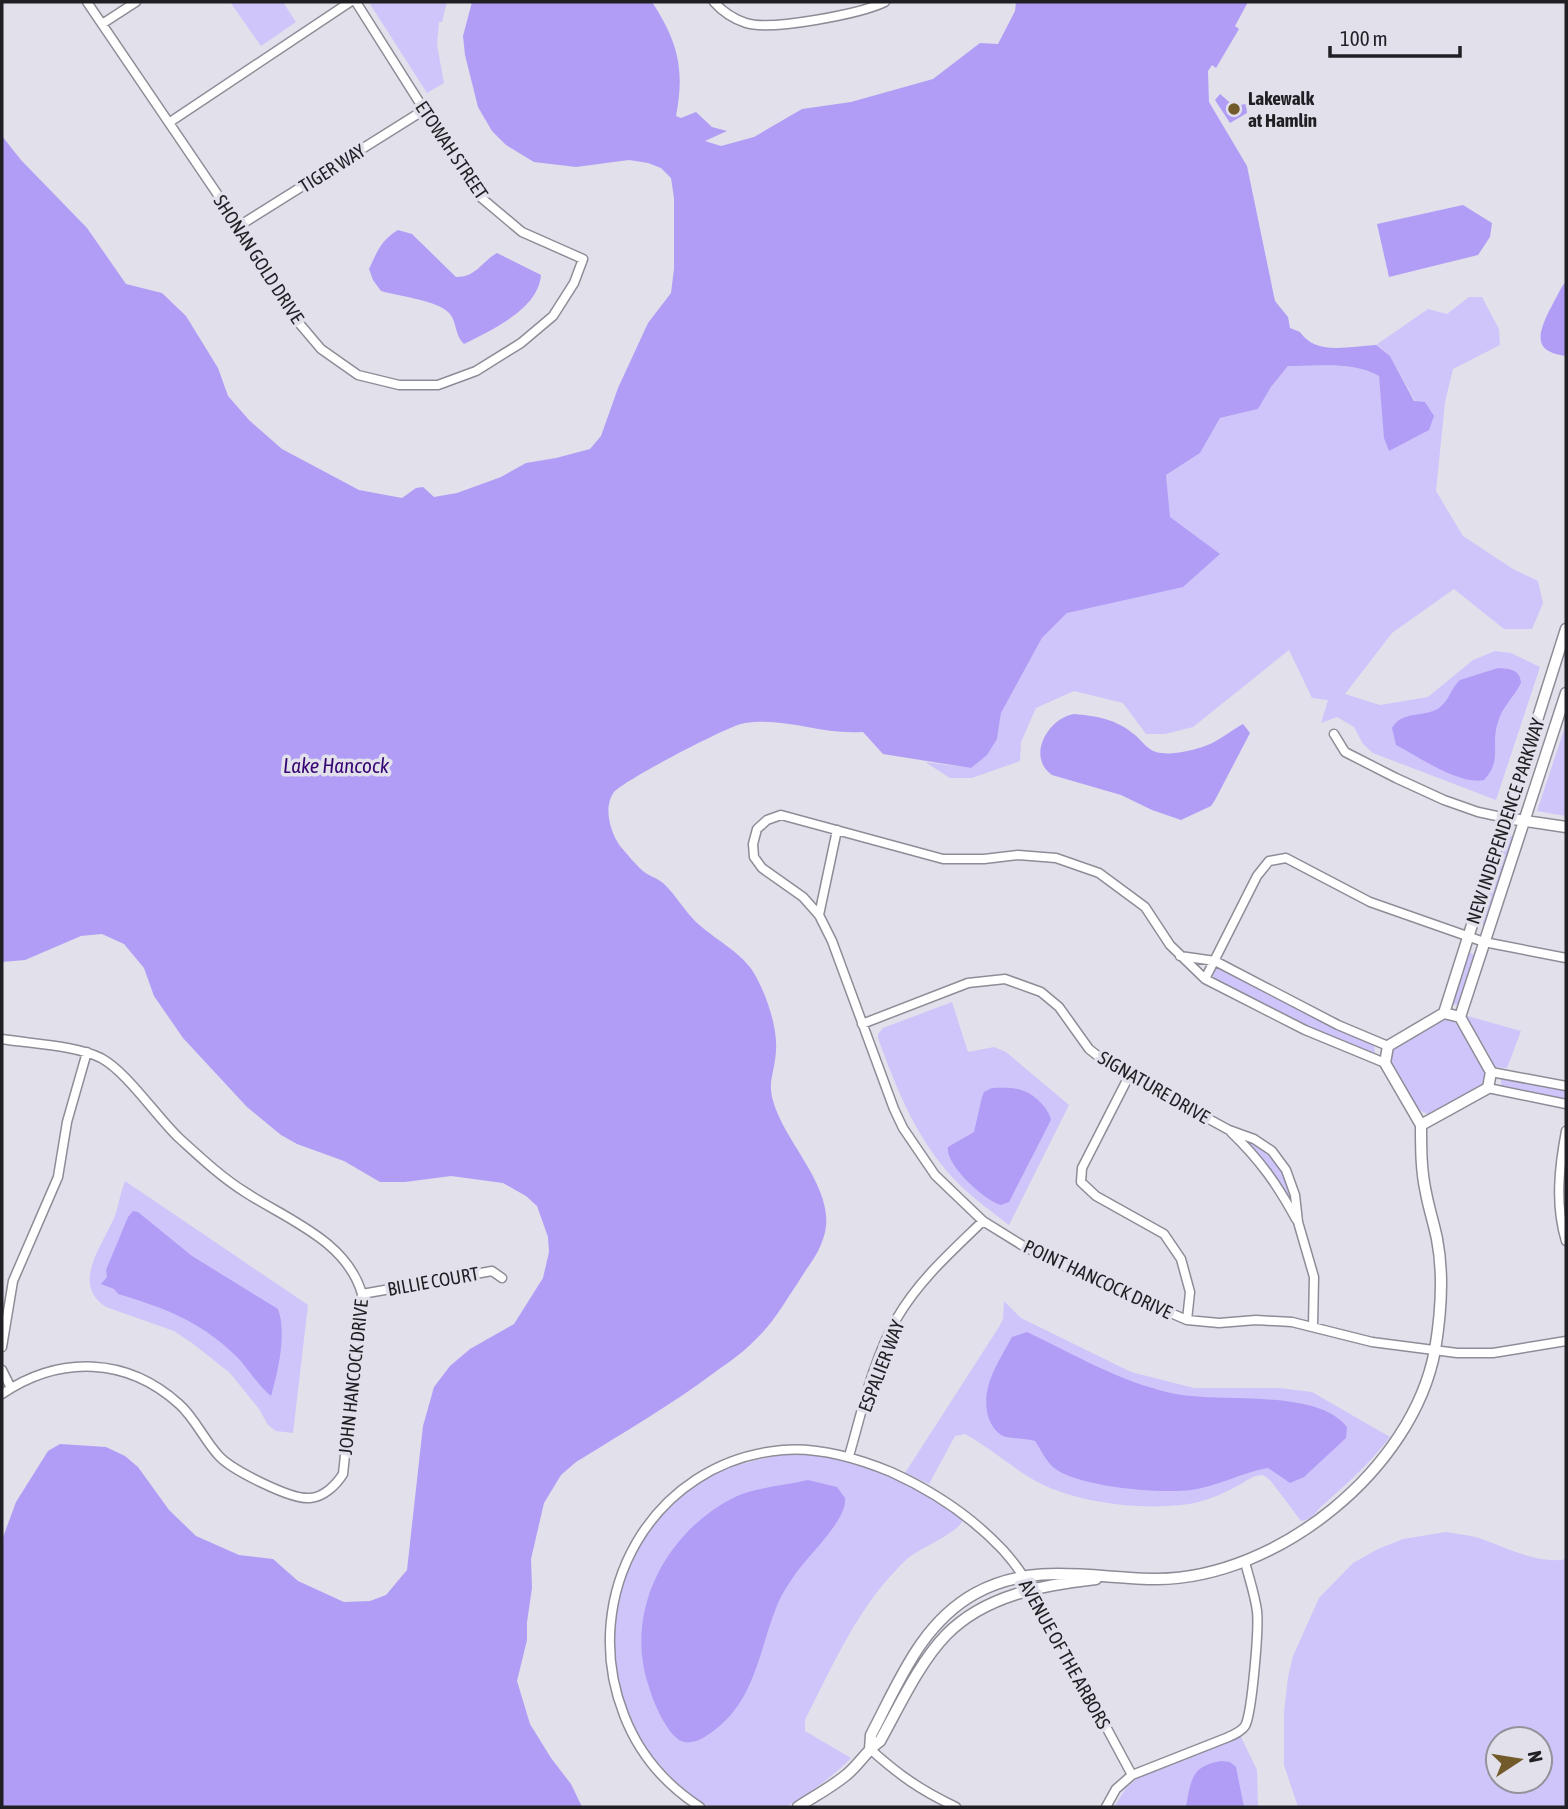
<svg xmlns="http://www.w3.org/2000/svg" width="1568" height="1809" font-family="'Asap Condensed',sans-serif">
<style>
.green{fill:#cfc5fa;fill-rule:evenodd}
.water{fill:#b19df6}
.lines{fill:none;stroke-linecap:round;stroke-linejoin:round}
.minor-casing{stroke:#8e8d97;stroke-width:11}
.tertiary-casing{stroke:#8e8d97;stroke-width:13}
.minor{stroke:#fff;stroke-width:8}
.tertiary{stroke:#fff;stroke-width:10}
.poi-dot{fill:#725a2b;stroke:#e2e0eb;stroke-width:2.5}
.labels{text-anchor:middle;stroke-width:7;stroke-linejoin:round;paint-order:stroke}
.poi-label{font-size:19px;font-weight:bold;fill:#201f23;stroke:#e2e0eb;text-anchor:start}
.street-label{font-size:19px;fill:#201f23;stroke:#e2e0eb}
.water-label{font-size:21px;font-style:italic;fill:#360672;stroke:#e2e0eb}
</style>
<rect width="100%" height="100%" fill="#e2e0eb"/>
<!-- green -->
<path class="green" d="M230,2H283L296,22L261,46Z
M373,2H447L442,22H439L437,45L444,83L427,93L370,4Z
M1469,297H1482L1499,329L1500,345L1453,369L1445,402L1436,491L1463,536L1513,569L1538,581L1543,603L1532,629H1504L1454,589L1392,633L1345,694L1380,705L1428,697L1473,660L1495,651L1511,653L1540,667L1496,800L1373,753L1363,744L1354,727L1337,717L1321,723L1328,700L1312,698L1289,650L1193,727L1165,734H1146L1123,703L1074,691L1036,708L1021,742L1020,761L972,778H950L925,762L971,768L997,739L1001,713L1042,638L1067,613L1219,555L1169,517L1166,475L1200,453L1220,418L1258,409L1271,387L1288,366C1318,366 1353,361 1379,376L1382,401H1415L1390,356L1376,345L1428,309L1447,314Z
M1566,724V816L1537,811Z
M1505,834L1514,837L1486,926L1476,923Z
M1469,952L1476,956L1459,1006L1451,1003L1466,954Z
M1219,968L1337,1029L1374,1044L1375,1052L1374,1054L1332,1039L1217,980L1212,975L1214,969Z
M952,1002L968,1052L994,1047L1006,1052L1069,1105L1009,1225C991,1211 971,1197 955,1180C916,1139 897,1090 878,1038V1034L883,1028Z
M1464,1015L1521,1031L1507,1068L1493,1067L1490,1056Z
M1447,1019L1458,1024L1487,1076L1482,1087L1430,1115L1417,1109L1389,1059L1394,1048Z
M1504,1077L1566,1091V1102L1501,1087V1078Z
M1240,1134C1271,1154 1285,1167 1293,1204L1291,1205L1239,1136Z
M125,1181L308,1305L293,1433L276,1431L268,1425L259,1409L230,1373L192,1343L174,1331L106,1307C69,1283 105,1243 116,1213C119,1202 121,1191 125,1181Z
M1004,1301L1021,1318L1131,1372L1194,1388H1279L1312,1392L1390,1437C1368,1465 1349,1482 1323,1505C1315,1512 1312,1520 1301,1521L1270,1480L1263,1475C1253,1475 1247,1481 1239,1485C1223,1494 1206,1501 1189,1504C1142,1511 1073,1503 1032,1479C1009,1465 989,1447 965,1434L955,1436L929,1484L905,1473L999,1327L1003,1319Z
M783,1455C797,1455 812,1454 826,1457C876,1465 922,1490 963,1520C956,1535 920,1547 906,1560C859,1604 834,1663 805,1720V1731L851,1758C839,1771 803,1799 787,1806C777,1809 757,1807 745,1807C735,1807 723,1809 713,1807C697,1805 671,1777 660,1765C586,1681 605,1545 698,1484C723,1467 753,1460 783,1455Z
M1446,1532C1457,1534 1469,1535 1479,1538C1505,1547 1539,1565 1566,1559V1807H1298L1284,1765V1712L1288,1677L1293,1656L1319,1598L1353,1563L1378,1549L1403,1539ZM1498,1739H1540V1781H1498Z
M1240,1735L1257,1770L1258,1807H1114L1126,1788L1142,1774L1229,1742Z"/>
<!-- water -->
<path class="water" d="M472,2H652C678,42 685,69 676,116L681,118L696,112L712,127L727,131L705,141L721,146L754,137L802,109L851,102L933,79L980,43L998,44L1015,11L1016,2H1248L1235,26L1239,29L1216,68L1212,65L1208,71L1209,102L1247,166L1275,301L1288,317L1290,328L1300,332C1316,356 1349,346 1376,345L1390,356L1414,401L1425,402L1434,416L1429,430L1389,451L1384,438L1379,376C1353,361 1317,366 1288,366L1271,387L1258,409L1220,418L1200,453L1166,475L1170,517L1220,554L1183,587L1067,613L1042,638L1001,713L997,739L987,755L971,768L883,754L863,732C820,735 787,717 745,723C729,725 623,781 614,792C603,807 610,832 620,846C627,854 635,864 643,871C649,876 657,878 663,883C675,894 684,910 696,922C714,939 738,950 752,970C765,990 778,1027 776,1051C774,1079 765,1082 777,1112C792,1150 837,1194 824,1236C818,1256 809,1264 799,1281C786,1300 776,1319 759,1336C746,1350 731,1361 715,1372C671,1405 623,1433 576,1462L561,1475L544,1503L531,1559L532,1588L527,1622V1640L517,1681L530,1724L551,1758L571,1784L582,1807H2V1540L16,1502L48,1451L60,1444L106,1447L125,1456L138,1467L169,1510L196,1536L239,1555L273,1559L298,1581L344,1602L370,1601L386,1595L407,1570L423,1426L434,1387L450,1366L470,1349L514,1324L543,1278L549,1252L548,1237L537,1206L526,1196L503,1183L451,1176L405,1182H380L344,1161L297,1144L281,1135L247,1107L183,1038L154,996L144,968L124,944L102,934L81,936L25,960L2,962V136L21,160L87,228L126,284L162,293L186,316L218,368L228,396L249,420L282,449L359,490L402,498L416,488L423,487L434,497L457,493L501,477L526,463L556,458L590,449L601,436L618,388L648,323L671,293L674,269V198L671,178L661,168L648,163L629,160L576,167L534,162L506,145L492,131L478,107L465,55L463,36Z
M1220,94L1234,106L1246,104L1247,113L1230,123L1215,100Z
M1463,205L1492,223L1490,237L1478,255L1389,277L1377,224Z
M398,230L412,234L456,277C477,277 481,262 497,253L541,275C538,310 491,330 464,344C455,336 457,323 450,314C439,300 397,296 381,291L373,280L369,269C377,252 381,240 398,230Z
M1566,281V356C1534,352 1537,336 1549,311C1555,301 1559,290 1566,281Z
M1498,668C1510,669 1520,669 1521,683C1514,697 1502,707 1498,722C1490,746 1503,759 1484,780C1461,786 1417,756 1396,745L1392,728C1402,710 1424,718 1439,708C1449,701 1451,688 1460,680Z
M1074,714C1097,716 1116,719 1135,735C1142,741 1147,749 1156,752C1170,756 1191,751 1205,746C1219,741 1230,731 1243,724L1250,733L1215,800L1211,806L1181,820L1152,810L1121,795L1052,775C1026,757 1048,718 1074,714Z
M992,1088C1001,1088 1012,1087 1021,1090C1033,1093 1049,1108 1051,1120L1009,1202L1001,1205C985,1201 945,1165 948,1147L974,1132L982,1097L984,1092Z
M133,1211L138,1212L192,1256L278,1309C287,1333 278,1372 271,1396C258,1386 248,1368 236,1356C200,1321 165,1308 118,1294L114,1289L101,1284L107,1277L106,1270L128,1217Z
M1027,1332C1073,1354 1121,1382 1171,1393C1217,1404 1316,1387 1347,1427L1346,1438L1304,1477L1290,1483L1268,1468C1242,1472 1217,1487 1191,1490C1159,1494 1079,1487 1054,1468C1046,1461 1041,1450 1035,1441C1026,1438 1011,1439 1003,1436C997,1433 991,1425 989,1419C979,1389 998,1363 1012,1337Z
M808,1480L837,1487L845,1498C848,1520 806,1557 794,1576C787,1586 780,1597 776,1608C761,1646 755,1694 723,1723C713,1732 695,1747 681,1741C667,1734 653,1702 649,1687C623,1612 666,1531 735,1497C754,1488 786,1485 808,1480Z
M1221,1761L1230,1762L1236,1767L1244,1807H1186C1191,1780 1191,1766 1221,1761Z"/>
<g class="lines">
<!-- minor casing -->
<g class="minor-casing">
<path id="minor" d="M87,2L239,226L293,316L321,349L358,375L399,385H438L476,371L521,343L553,316L574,283L583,259L522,232L478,195L356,2
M714,2C722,11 734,19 746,23C771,31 860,14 885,2
M102,24L136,2
M170,122L350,2
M239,226L424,110
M1334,734L1345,752L1396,778L1444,800L1478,812L1506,818
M819,915L837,830
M1180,956L1215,961L1338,1025L1388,1046
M1205,979L1257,876L1269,861L1286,858L1370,902L1484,942L1566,958
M862,1024L968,983L1005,979L1041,992L1059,1007L1089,1049L1108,1064L1229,1130L1254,1139L1272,1151L1286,1170L1295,1195L1298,1222L1314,1277L1313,1326
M2,1039C32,1044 74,1045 101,1058C127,1072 156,1116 179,1138C200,1157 221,1177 245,1192C288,1220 347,1241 362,1294L343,1474C336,1485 324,1497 310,1498C291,1500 232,1470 219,1456C204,1440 195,1418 179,1404C127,1357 60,1355 2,1394
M1385,1063L1305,1030L1205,979L1170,945L1145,907L1099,873L1056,858L1018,855L984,859H943L781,815L767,820L757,829L753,844L754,857L762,868L803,897L819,915L832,941L894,1109L903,1128L935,1175L983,1221L1025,1247L1100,1283L1187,1320L1219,1323L1256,1320L1292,1322L1372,1342L1457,1353H1493L1566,1341
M1491,1072L1566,1086
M1129,1076L1082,1168L1081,1182L1096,1196L1164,1234L1181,1259L1190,1292L1187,1320
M1488,1088L1566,1104
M1566,1131C1559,1168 1555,1205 1566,1241
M1231,1132C1260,1160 1277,1184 1296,1219
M362,1294L492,1271L502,1278
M2,1347L13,1281L58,1177L67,1122L87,1052
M2,1370L11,1388
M849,1456C862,1411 873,1359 897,1318C919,1280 952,1251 983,1221
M870,1749C899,1775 920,1790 956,1807
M700,1807C666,1785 639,1754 624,1715C577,1596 652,1461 783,1450C820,1447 857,1458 891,1472C933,1491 971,1516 1003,1550C1031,1581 1050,1621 1069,1658C1090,1697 1111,1736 1132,1775
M1106,1807L1116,1789L1132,1775L1226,1738C1233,1735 1241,1732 1245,1726C1252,1714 1259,1628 1257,1611C1255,1595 1249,1578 1245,1562"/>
</g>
<!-- tertiary casing -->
<g class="tertiary-casing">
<path id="tertiary" d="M1506,818L1566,827
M1444,1013L1566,629
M1444,1013L1460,1017L1491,1072L1488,1088L1421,1125L1385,1063L1388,1046Z
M1460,1017L1566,693
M870,1749L871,1735C899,1682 921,1623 976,1593C1034,1561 1096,1579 1157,1579C1278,1578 1413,1469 1435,1350C1441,1314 1444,1275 1437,1239C1434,1224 1429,1209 1426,1193C1421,1171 1421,1148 1421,1125
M798,1807C813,1797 830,1788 845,1776C858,1766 866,1751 880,1741C899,1707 919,1663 946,1635C985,1595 1043,1585 1096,1579"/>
</g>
<!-- minor -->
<use href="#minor" class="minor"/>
<!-- tertiary -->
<use href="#tertiary" class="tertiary"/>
</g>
<!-- markers -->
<circle class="poi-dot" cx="1234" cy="109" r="7"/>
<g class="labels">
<!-- poi labels -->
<g class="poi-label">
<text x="1248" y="105">Lakewalk<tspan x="1248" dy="22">at Hamlin</tspan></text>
</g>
<!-- street labels -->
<g class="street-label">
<text transform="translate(452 150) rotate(56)" y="7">ETOWAH STREET</text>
<text transform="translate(332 168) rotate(-32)" y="7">TIGER WAY</text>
<text transform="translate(259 259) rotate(57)" y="7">SHONAN GOLD DRIVE</text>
<text transform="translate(1505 821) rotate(-72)" y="7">NEW INDEPENDENCE PARKWAY</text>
<text transform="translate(1154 1087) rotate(30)" y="7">SIGNATURE DRIVE</text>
<text transform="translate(1098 1279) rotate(25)" y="7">POINT HANCOCK DRIVE</text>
<text transform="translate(433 1281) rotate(-10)" y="7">BILLIE COURT</text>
<text transform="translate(881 1366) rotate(-69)" y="7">ESPALIER WAY</text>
<text transform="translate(353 1377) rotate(-84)" y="7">JOHN HANCOCK DRIVE</text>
<text transform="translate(1065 1654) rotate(61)" y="7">AVENUE OF THE ARBORS</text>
</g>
<!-- water labels -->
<g class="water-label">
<text x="336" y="773">Lake Hancock</text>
</g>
</g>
<!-- border -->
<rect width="1568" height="1809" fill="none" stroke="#201f23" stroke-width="7"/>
<!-- north arrow -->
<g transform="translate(1519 1760) rotate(78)"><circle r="33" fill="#e2e0eb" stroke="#94939b" stroke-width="2"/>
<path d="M0-5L12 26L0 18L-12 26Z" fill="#725a2b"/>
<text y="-10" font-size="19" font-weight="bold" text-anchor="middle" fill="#201f23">N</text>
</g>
<!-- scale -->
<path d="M1330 46v10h130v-10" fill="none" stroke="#201f23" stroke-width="3.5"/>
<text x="1340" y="46" font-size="21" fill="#201f23" stroke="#e2e0eb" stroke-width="5" paint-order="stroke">100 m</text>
</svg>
